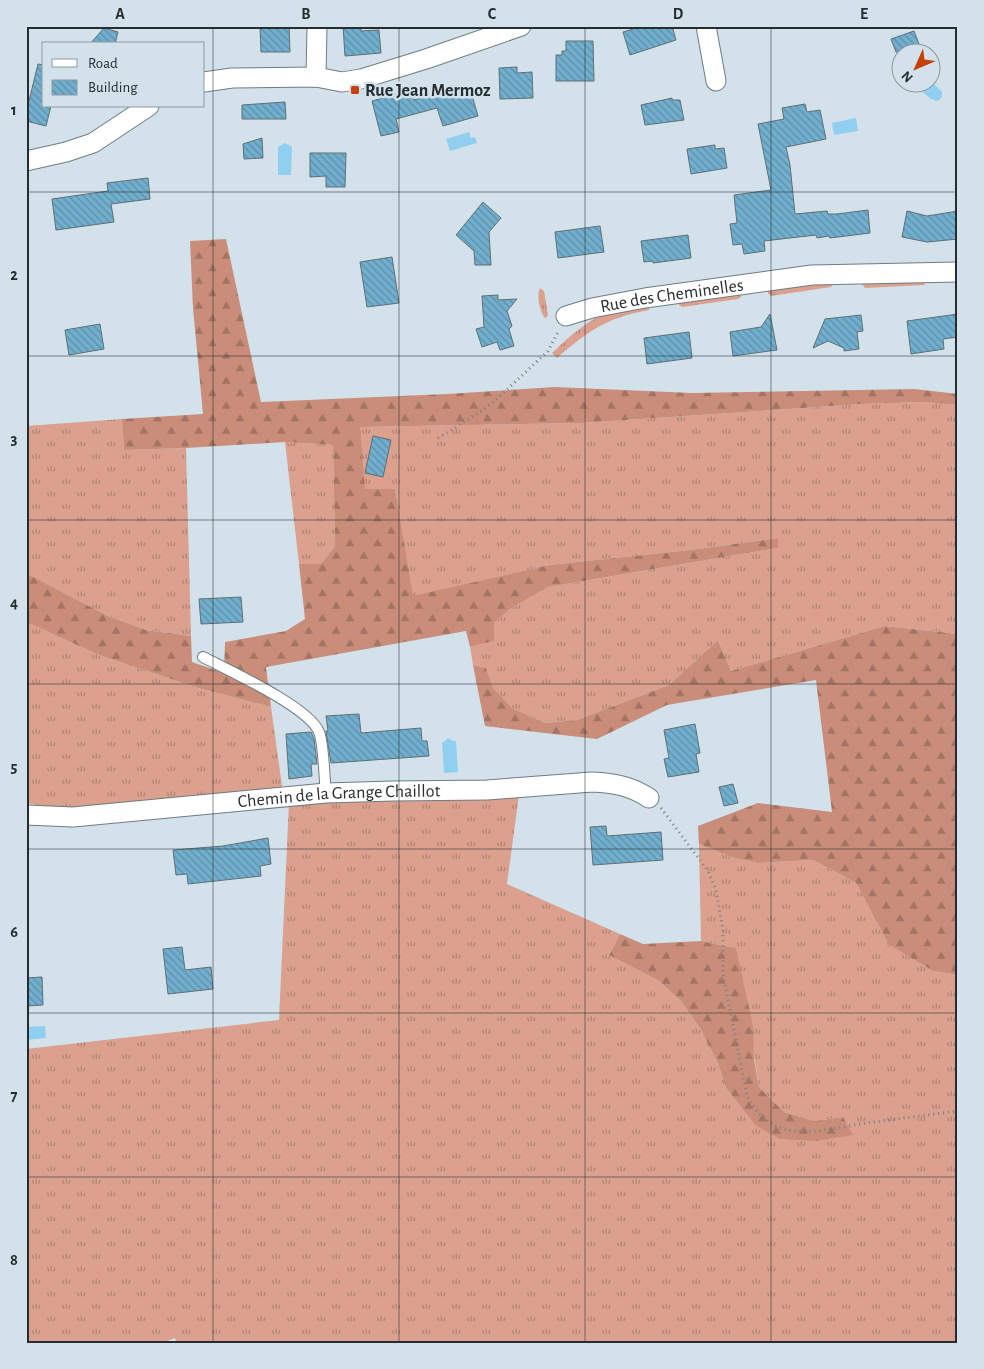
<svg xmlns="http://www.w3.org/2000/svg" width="984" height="1369" font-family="'Alegreya Sans',sans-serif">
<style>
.grass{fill:url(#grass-tufts)}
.forest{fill:url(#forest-firs)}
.water{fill:#90cfef}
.building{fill:url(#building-back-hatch);stroke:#606e75}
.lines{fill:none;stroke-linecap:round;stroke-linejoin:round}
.lane-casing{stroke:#6e7c83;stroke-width:12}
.street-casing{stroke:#6e7c83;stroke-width:21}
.path{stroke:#757f85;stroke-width:3;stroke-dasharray:1 4;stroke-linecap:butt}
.lane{stroke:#fff;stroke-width:10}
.street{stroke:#fff;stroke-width:19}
.grid{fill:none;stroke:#262c2f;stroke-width:1;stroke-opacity:0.55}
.poi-dot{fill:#c7400a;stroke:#d3e2ea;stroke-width:2}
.labels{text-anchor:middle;stroke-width:5;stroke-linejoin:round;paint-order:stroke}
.poi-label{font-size:18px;font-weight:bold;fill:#262c2f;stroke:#d3e2ea;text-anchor:start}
.street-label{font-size:18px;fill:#262c2f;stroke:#d3e2ea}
.neatline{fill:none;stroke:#262c2f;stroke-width:2}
.grid-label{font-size:16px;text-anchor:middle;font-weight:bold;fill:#262c2f}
</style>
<defs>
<pattern id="grass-tufts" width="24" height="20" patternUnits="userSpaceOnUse" patternTransform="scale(1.25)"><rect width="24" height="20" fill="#dba08e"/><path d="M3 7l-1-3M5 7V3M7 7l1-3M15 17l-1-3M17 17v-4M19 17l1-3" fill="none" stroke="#b18374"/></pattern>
<pattern id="forest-firs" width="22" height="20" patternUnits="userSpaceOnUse" patternTransform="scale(1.25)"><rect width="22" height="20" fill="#c98d7a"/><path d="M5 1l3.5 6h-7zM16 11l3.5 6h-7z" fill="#a37364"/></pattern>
<pattern id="building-back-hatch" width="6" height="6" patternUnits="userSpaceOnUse" patternTransform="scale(1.25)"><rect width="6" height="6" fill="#71afce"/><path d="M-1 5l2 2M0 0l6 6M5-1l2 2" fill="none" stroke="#5d8fa8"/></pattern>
</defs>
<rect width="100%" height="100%" fill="#d3e2ea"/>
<!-- grass -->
<path class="grass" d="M924,280L925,283L924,285L865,288L862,284V282Z
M817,282L833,284L831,287L771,296L768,293V290Z
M540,288L544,291L548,315L547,317L545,318C540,312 536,295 540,288Z
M741,294V297L738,299L682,307L679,305V301Z
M649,306V310C608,317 588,331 557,358L552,353C569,337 588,319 610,312C623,308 637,308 649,306Z
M924,402L958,405V634L885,626L731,671L718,640L669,685L577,720L545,723L512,708L493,688L486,668L473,665L470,647L494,641V623L510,609L548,587L778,548V538L690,550L549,565L412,597L395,489L364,490L359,427L581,423L863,404Z
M122,419L124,450L186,448L191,636L146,630L108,616L26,573V426Z
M285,442L333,445L335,546L321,564H299Z
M26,622L99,655L198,688L271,707L283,793L59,809L26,803Z
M519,795L507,884L620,934L609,955L659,981L680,1000L700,1028L718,1063L726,1088L755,1125L852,1135L843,1117L815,1121L784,1112L759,1087L736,948L701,941L699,844L734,858L758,863L813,860L856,883L889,945L933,971L958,975V1343H177L175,1338L162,1343H26V1049L279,1020L289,802Z"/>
<!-- forest -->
<path class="forest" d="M226,239L261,402L447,394L555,387L692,393L914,389L958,394V405L924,402L863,404L581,423L360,427L365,489H395L413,596L549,565L690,550L778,538V548L548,587L510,609L494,623V641L470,647L466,631L266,667L271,707L198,688L99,655L26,622V573L108,616L146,630L191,636L192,662L224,673L225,642L286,631L305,619L299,564H321L335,546L333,445L285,442L186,448L124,450L122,419L203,414L193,308L190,241Z
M885,626L958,634V975L933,971L889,945L856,883L813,860L758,863L734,858L699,844L698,826L758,803L832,812L816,680L667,705L597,739L485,726L473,665L486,668L493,688L512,708L545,723L577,720L669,685L718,640L731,671Z
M620,934L643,944L701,941L736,948L753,1026L754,1060L759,1087L784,1112L815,1121L843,1117L853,1135L816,1141L780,1139L755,1125L726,1088L718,1063L700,1028L680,1000L659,981L609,955Z"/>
<!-- water -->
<path class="water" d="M932,79L934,84L942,92V97L938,101L931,99L918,88L920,83L932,82Z
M856,118L858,131L834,135L832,123Z
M469,132L471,138L475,137L477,143L450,151L446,139Z
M285,143L292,147L291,175H278V147Z
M448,738L453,741H456L458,772L444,773L442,742H444Z
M45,1026L46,1038L26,1040V1027Z"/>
<!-- building -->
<path class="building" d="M260,26H289L290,52H261Z
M343,26H361V31L379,30L381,53L345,56Z
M643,26H672L676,40L630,55L623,32Z
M104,28L118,32L115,44H90Z
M914,31L922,52H896L891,39Z
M566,41H593L594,81H556V55H562V51H566Z
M38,64L44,65V106H51L46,126L26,121V113Z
M517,67V73L532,72L533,98L500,99L499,68Z
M451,89L453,98L471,92L478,116L443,126L437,108L396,119L399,132L381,136L372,101L411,90L414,100Z
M672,98V100H680L684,120L645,125L641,105Z
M285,102L286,119H242V105Z
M805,104L807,112L820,110L826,139L786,147L790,165L795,214L827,211L828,214H837L868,210L870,233L830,238L829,236L817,238L816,235L764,241L765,251L744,254L742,244L733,245L730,224L737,223L734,195L771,190L758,124L784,119L782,108Z
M262,138L263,158L244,159L243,144Z
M715,145V149L724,148L727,168L691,174L687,149Z
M310,153H346L345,187H326V176L310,177Z
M148,178L150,199L111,204L114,222L56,230L52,199L108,191L107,183Z
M483,202L501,218L489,232L491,265H475L474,251L456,235Z
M907,211L927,216L958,211V239L927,242L902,237Z
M600,226L604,252L558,258L555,232Z
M688,235L691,258L653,263V261L644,262L641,241Z
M392,257L399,303L367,307L360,262Z
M498,295V300L517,299L507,311L512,326L509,329L514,346L500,350L497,342L482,347L476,329L484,327L482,296Z
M770,314L777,350L733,356L730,332L761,327Z
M958,314V337L943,339L944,349L911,354L907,321Z
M861,315L863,331L857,332L859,349L844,351V348L828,341L813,348L825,319Z
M100,324L104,349L69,355L65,330Z
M689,332L692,358L647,364L644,338Z
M373,436L391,440L383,477L365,473Z
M241,597L243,622L201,624L199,599Z
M359,714L361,733L421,728L422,741H427L429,756L331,763L326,731H328L326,716Z
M695,724L700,753L696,754L699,772L668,777L664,759L669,758L664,730Z
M311,732L314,739L317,764H311L312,776L289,779L286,734Z
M733,784L738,803L724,806L719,787Z
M606,826L607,836L661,832L663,860L593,865L590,827Z
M268,838L271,864L260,866L261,876L188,884L187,874L176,875L173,850L223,846Z
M182,947L185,970L211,967L213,989L168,994L163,949Z
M42,977L43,1005L26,1006V978Z"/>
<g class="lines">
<!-- lane casing -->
<g class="lane-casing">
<path id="lane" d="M203,657C228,670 309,707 319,732C324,744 324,778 326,793"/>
</g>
<!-- street casing -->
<g class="street-casing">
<g id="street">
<path d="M706,26L716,81"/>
<path d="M316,77L317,26"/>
<path d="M204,82L232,78L316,77L342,82L361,79L426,59L521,26"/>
<path d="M26,161L66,152L93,143L149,106"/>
<path id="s1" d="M566,316L592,308L645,298L812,275L958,272"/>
<path id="s2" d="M26,815L73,817L326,793L393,791L487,790L592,782C614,783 631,786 649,798"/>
</g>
</g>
<!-- path -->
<path class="path" d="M438,438L483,410L498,398L548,351L558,332
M661,808L708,871L716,890L723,930V974L747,1096C755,1111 766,1124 783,1129C809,1136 840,1127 866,1123C897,1119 927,1115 958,1111"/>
<!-- lane -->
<use href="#lane" class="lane"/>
<!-- street -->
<use href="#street" class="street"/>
</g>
<!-- grid -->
<path class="grid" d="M213,26V1343M399,26V1343M585,26V1343M771,26V1343M26,192H958M26,356H958M26,520H958M26,684H958M26,849H958M26,1013H958M26,1177H958"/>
<!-- markers -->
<rect class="poi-dot" x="350" y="85" width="10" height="10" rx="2.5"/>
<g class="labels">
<!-- poi labels -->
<g class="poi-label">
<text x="365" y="96">Rue Jean Mermoz</text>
</g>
<!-- street labels -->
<g class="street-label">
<text dy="6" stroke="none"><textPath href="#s1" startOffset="108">Rue des Cheminelles</textPath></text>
<text dy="6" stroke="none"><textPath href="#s2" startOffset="314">Chemin de la Grange Chaillot</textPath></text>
</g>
</g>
<!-- border -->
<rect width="984" height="1369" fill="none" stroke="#d3e2ea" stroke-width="55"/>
<!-- legend -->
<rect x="42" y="42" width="162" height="65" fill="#d3e2ea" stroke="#8e999f"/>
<rect x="52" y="59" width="25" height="8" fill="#ffffff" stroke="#8e999f"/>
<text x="88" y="68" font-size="15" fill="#262c2f">Road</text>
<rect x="52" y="80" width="25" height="15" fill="url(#building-back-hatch)" stroke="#8e999f"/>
<text x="88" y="92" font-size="15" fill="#262c2f">Building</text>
<!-- north arrow -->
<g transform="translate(916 68) rotate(225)"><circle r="24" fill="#d3e2ea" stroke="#8e999f"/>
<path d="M0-4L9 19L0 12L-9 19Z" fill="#c7400a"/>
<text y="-8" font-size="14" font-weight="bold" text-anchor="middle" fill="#262c2f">N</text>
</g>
<rect x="28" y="28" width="928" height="1314" class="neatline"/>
<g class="grid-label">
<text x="120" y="19">A</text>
<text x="306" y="19">B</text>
<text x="492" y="19">C</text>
<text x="678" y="19">D</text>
<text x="864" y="19">E</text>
<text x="14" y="115">1</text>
<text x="14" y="280">2</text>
<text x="14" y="444">3</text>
<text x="14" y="608">4</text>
<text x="14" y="772">5</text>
<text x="14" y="937">6</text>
<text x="14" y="1101">7</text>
<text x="14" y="1265">8</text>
</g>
</svg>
